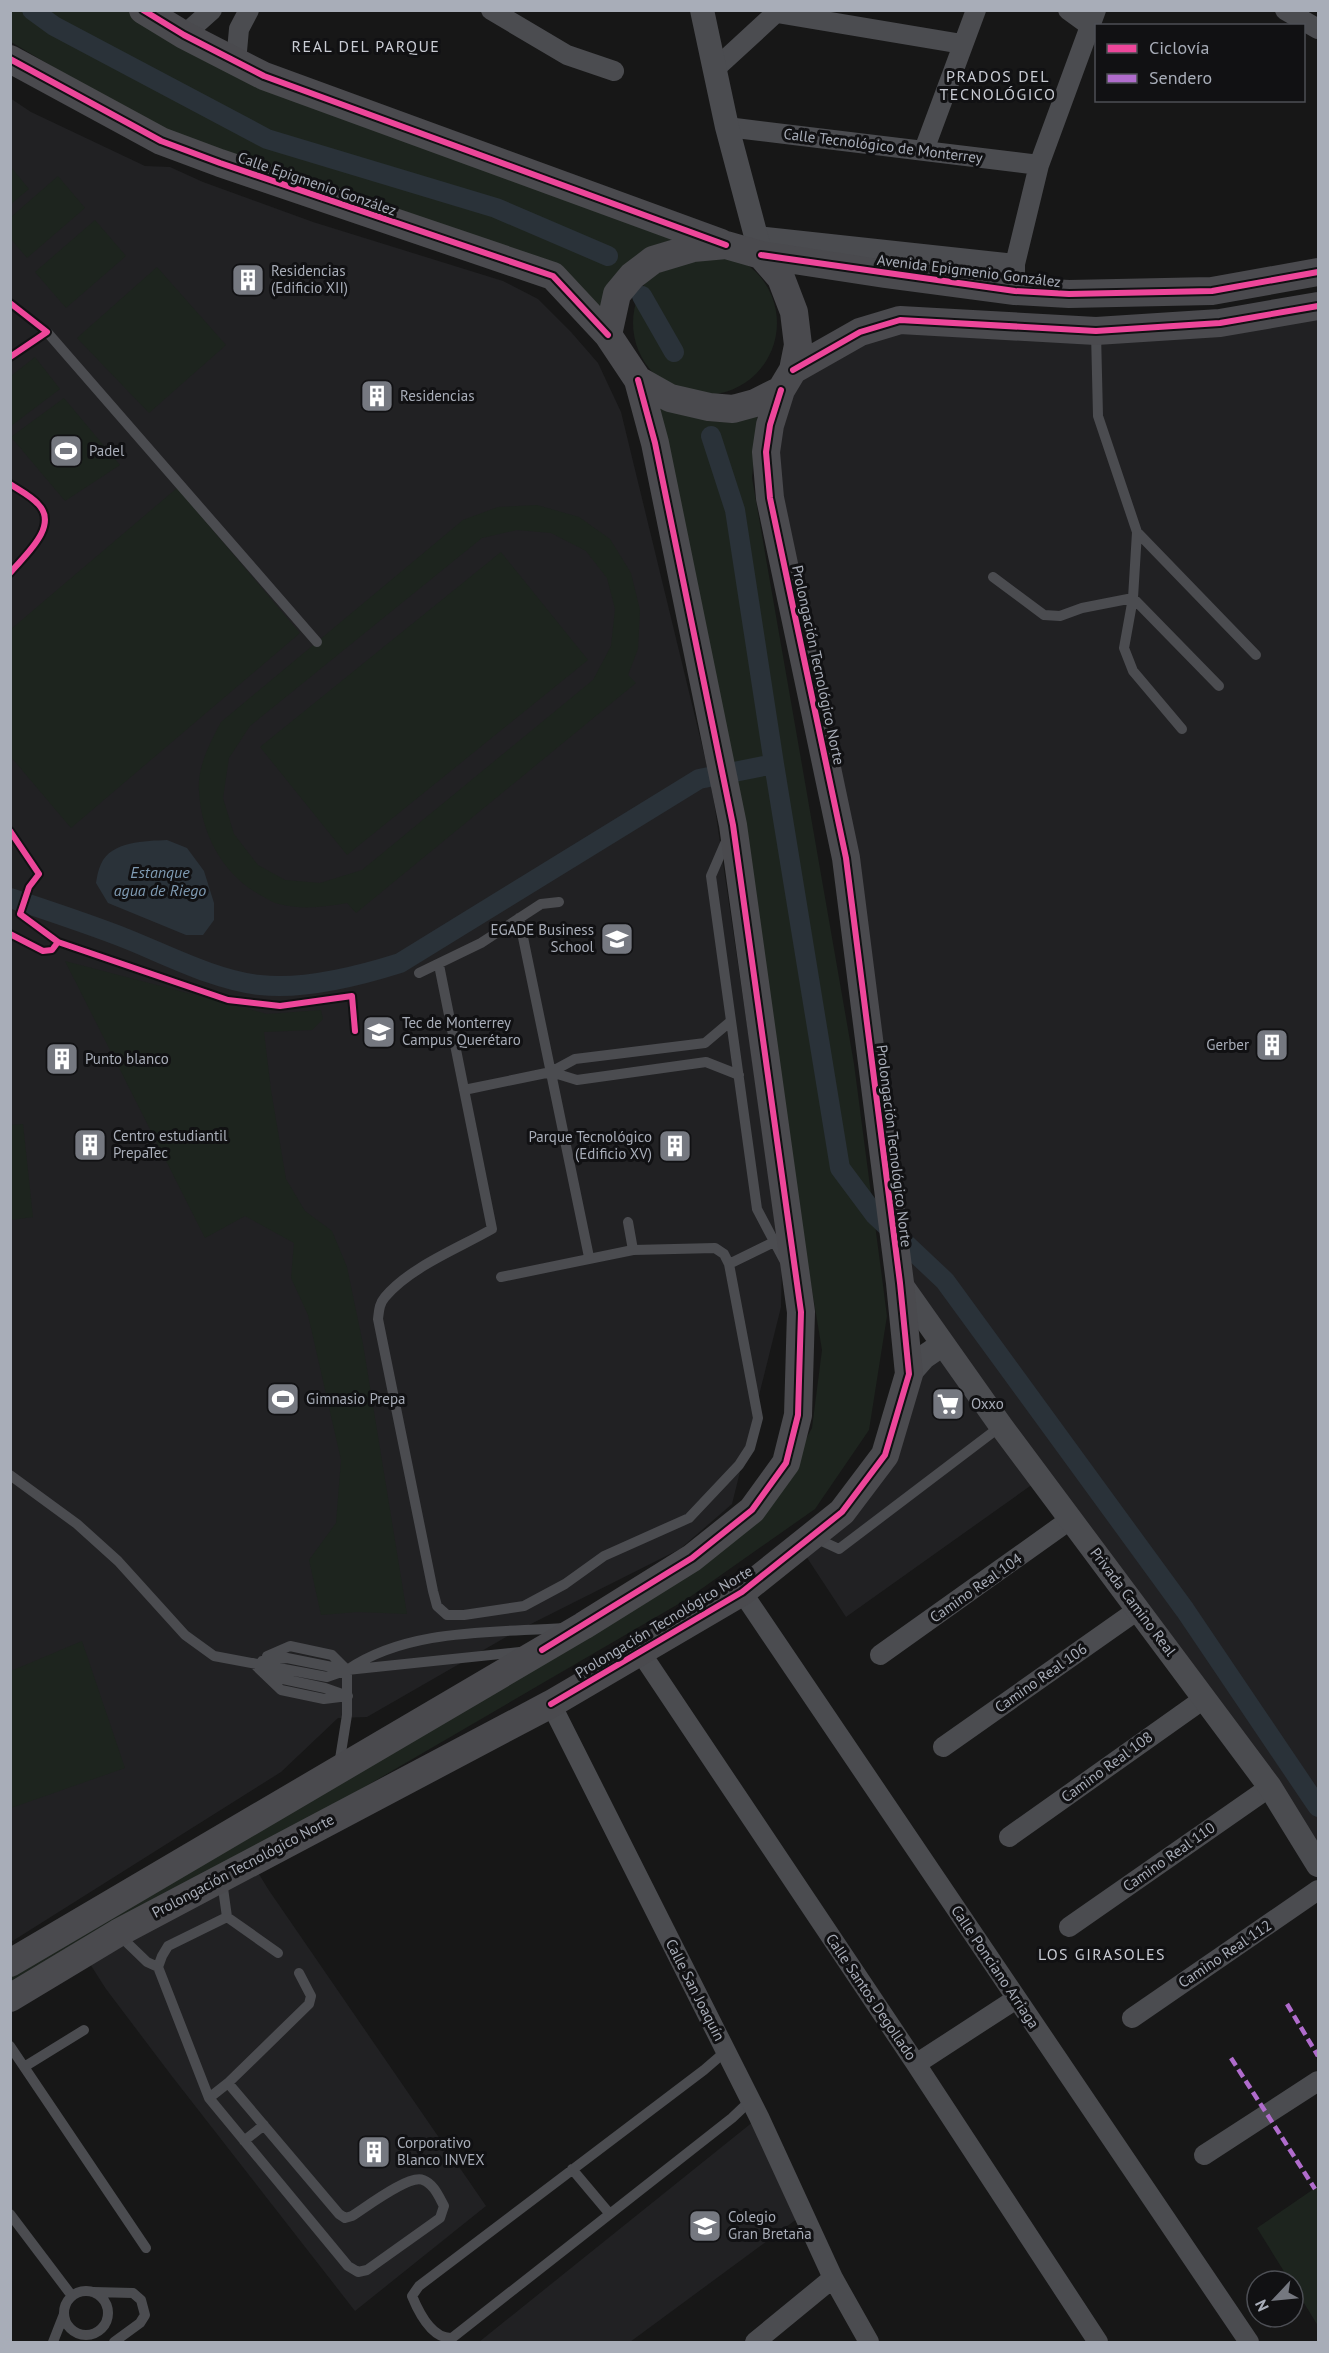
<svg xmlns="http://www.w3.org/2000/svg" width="1329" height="2353" font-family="'PT Sans',sans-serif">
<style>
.built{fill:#212123}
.green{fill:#1d241e;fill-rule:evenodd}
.water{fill:#2a3239}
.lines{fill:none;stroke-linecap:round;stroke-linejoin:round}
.canal{stroke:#2a3239;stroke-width:20}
.service{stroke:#4b4c50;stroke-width:10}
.minor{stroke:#4b4c50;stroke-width:20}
.tertiary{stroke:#4b4c50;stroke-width:24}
.secondary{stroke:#4a4a4e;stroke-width:28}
.quiet{stroke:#b06ccc;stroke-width:4.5;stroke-dasharray:9 4.5;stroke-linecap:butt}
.cycleway-casing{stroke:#111113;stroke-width:10}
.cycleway{stroke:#ed469a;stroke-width:6}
.labels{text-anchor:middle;stroke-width:6;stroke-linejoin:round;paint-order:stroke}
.street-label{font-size:15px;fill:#a8adb8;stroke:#111113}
.poi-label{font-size:15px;fill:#a8adb8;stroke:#111113;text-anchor:start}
.neighbourhood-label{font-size:16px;letter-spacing:1.5px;fill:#c9ccd4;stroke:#111113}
.water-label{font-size:16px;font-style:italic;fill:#7f9bb3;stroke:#111113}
</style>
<rect width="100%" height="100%" fill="#171717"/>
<!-- built -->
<path class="built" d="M10,98L31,112L145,166L170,167L203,182L313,222L503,281L538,299L571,332L598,363L621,412L707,766L714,802L782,1262L781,1307L732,1504L680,1549L513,1633L367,1717L338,1718L281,1772L11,1942Z
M1318,306V1865L1040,1479L846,1617L800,1547L842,1512L909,1374L943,1344L900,1283L770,425L824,351L860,332L1096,331Z
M251,1861L268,1889L486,2206L355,2311L171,2075L106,1989L83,1953Z
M759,2117L805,2213L630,2342H479Z"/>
<!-- green -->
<path class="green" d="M11,11H130L690,241L603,318L559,270L168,135L11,42Z
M11,167L29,189L11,204H10Z
M58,176L85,208L27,258L11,239V217Z
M95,220L126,256L66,308L35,272Z
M633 323a72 72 0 1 1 144 0a72 72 0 1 1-144 0Z
M157,267L226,345L149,413L77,338Z
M35,357L60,389L11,426V376Z
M651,393L758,409L752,478L854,1064L887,1316L869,1430L815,1509L687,1599L11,1993L10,1972L770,1506L812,1428L822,1350L681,504Z
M64,398L120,465L65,501L11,437Z
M177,488L300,633L71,828L11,757L10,630Z
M537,505L579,517L610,539L631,573L640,610L638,649L628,675L636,683L356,913L347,903C324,907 302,910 279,904C273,903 268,899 262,896C224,876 201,835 199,791C197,767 210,743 221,722L463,520L498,507ZM517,530L551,533L586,551L607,578L615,609L611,646L593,680L362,870L320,883L285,880L258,865L234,834L223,798L229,758L250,726L482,538Z
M501,552L588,660L347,855L260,747Z
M65,961L267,1014L321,1010L323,1019L312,1030L264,1032L271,1090L286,1179L305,1211L332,1231L347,1267L363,1344L407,1614L358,1612L321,1615L309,1560L336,1523L341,1460L308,1315L291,1278L294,1243L245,1216L205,1238Z
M23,1124L33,1217L11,1220V1125Z
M82,1641L125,1768L11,1808V1671Z
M1318,2186V2326L1293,2285V2281H1290L1257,2228Z"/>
<!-- water -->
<path class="water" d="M167,840L187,848L204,871L214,903V920L203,935H186L108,903L96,883C97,877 98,870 101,864C111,841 146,841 167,840Z"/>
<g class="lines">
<!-- canal -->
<path class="canal" d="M32,10L54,26L267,139L496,208L608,256
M642,296L674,352
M711,436L735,510L774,764L840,1168L875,1215L945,1281L1185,1610L1318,1807
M10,898C49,911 89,924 127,939C167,955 217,981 260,985C304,990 359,976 400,963L699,779L774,764"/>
<!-- service -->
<path class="service" d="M47,332L317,642
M1096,333L1098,416L1137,532L1133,598L1124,648L1133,671L1182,729
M1137,532L1256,655
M993,577L1044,615L1060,616L1082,608L1133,598L1219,686
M727,839L711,876L757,1209L784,1260
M519,918L589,1257
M439,965L492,1229C459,1248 410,1267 385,1297C379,1304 379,1311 378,1319L433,1591L437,1606L447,1615H464L524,1606L565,1584L604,1556L689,1518L739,1465L750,1448L758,1418L729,1264L724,1254L715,1248L633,1250L501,1277
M419,973L481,943L541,904L559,902
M551,1072L577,1080L706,1062L739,1075
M464,1090L551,1072L575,1059L705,1043L731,1021
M628,1222L633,1250
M729,1264L780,1239
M10,1475L77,1524L118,1561L185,1635L214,1656L327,1677L347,1670L520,1652
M813,1537L839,1549L1001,1426
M267,1656L290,1646L332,1655L347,1670V1715L339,1765
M262,1661L287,1658L347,1670C408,1628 493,1633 564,1628
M253,1663L281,1690L324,1699L348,1696
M266,1670L283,1679L325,1688L345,1695
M222,1881L227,1917L278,1953
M118,1934L147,1962L158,1967L209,2098L228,2083L309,2004L311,1996L299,1973
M158,1967L162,1956L168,1946L227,1917
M10,2046L146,2248
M726,2051L704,2070L419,2286L412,2296C419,2313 432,2339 452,2338L732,2118L751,2100
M24,2067L84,2030
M209,2098L348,2266L358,2272L367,2270L440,2218L444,2206C439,2197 434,2184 423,2180C409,2174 365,2208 352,2216L345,2218L339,2214L228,2083
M244,2141L264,2125
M572,2169L609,2213
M10,2214L72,2296
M64 2313a22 22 0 1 1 44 0a22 22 0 1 1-44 0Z
M93,2292L133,2293L141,2300L145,2315L140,2323L114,2342
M53,2342L64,2314"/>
<!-- minor -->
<path class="minor" d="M491,10L567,55L614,71
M1068,10L1090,26
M1285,10L1318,29
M777,13L962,44
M184,35L212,10
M236,62L239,29L249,10
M716,68L779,10
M727,127L1039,165
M924,150L976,10
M756,236L1015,264
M1015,291V264L1039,165L1096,10
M742,1592L1249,2342
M641,1653L916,2064L1098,2342
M880,1655L1071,1519
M551,1704L759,2117L833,2278L869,2342
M943,1747L1139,1609
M1009,1837L1205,1698
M1069,1927L1270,1787
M1132,2018L1318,1890
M916,2064L1016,1999
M1204,2155L1318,2081
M755,2342L833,2278"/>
<!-- tertiary -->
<path class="tertiary" d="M702,10L727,127L761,255
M900,1283L1001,1426L1270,1787L1318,1865
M909,1374L924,1357L943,1344"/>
<!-- secondary -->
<path class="secondary" d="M143,10L184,35L264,76L721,243
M10,59L161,141L220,163L553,276L608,335L638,380L670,398L709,407L733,409L755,403L781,390L793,370L798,345L794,312L781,278L761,255
M608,335L617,294L632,276L653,260L693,248L726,245L761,255L885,274L1015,291L1069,294L1212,291L1318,272
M793,370L860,332L900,320L1096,331L1220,323L1318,306
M10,1963L583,1626L692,1558L752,1510L786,1463L798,1415L801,1312L733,825L655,443L638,380
M10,1998L118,1933L551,1704L742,1592L842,1512L885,1455L909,1374L900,1283L846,858L770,498L766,452L770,425L781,390"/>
<!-- quiet -->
<path class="quiet" d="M1287,2004L1318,2056
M1231,2058L1315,2189"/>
<!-- cycleway casing -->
<g class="cycleway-casing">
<path id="cycleway" d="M143,10L184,35L264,76L726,245
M10,59L161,141L220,163L553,276L608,335
M761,255L1015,291L1069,294L1212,291L1318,272
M10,303L47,332L10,357
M793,370L860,332L900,320L1096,331L1220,323L1318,306
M10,484C19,490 31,496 38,504C60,526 24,556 10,573
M10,831L39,874L29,887L20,914L58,942L52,950L43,951L10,934
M58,942L228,1000L280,1006L352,996L355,1031
M542,1650L692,1558L752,1510L786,1463L798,1415L801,1312L733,825L655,443L638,380
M551,1704L742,1592L842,1512L885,1455L909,1374L900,1283L846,858L770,498L766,452L770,425L781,390"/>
</g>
<!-- cycleway -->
<use href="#cycleway" class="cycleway"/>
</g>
<!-- icons -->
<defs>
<g id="building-square" transform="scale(1.725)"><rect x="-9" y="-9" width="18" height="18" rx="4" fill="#757880" stroke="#111113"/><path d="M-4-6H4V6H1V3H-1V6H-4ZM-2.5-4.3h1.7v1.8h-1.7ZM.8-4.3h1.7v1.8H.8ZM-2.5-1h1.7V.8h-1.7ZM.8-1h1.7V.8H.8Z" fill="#fff"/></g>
<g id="stadium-square" transform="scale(1.725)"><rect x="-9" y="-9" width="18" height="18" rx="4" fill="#757880" stroke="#111113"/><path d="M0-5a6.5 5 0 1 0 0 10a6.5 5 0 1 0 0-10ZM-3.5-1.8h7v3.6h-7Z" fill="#fff"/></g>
<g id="university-square" transform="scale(1.725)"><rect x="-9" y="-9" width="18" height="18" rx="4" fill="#757880" stroke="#111113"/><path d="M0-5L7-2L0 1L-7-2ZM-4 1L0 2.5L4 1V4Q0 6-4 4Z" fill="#fff"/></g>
<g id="supermarket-square" transform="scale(1.725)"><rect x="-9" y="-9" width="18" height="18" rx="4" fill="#757880" stroke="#111113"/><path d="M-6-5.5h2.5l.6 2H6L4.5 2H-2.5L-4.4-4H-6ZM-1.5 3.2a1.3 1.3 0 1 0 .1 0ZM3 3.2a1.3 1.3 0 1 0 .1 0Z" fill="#fff"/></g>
<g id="school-square" transform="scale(1.725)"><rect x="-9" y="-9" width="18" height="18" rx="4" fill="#757880" stroke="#111113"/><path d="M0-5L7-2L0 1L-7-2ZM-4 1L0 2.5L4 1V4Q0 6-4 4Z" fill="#fff"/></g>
</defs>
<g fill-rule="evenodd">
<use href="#building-square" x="248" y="280"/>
<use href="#building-square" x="377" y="396"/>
<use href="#stadium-square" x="66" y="451"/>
<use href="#university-square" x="617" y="939"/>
<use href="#university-square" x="379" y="1032"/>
<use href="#building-square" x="1272" y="1045"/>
<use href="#building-square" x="62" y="1059"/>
<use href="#building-square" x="90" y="1145"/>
<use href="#building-square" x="675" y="1146"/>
<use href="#stadium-square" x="283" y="1399"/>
<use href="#supermarket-square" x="948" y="1404"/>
<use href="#building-square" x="374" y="2152"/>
<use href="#school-square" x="705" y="2226"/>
</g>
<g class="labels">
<!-- street labels -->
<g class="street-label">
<text transform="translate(883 146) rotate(7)" y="5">Calle Tecnológico de Monterrey</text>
<text transform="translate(317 184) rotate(19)" y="5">Calle Epigmenio González</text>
<text transform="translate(969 271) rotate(7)" y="5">Avenida Epigmenio González</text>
<text transform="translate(818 665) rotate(78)" y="5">Prolongación Tecnológico Norte</text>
<text transform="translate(894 1146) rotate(83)" y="5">Prolongación Tecnológico Norte</text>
<text transform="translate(976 1588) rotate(-35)" y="5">Camino Real 104</text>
<text transform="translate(1133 1602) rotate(53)" y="5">Privada Camino Real</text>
<text transform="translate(664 1622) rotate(-31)" y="5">Prolongación Tecnológico Norte</text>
<text transform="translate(1041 1678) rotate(-35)" y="5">Camino Real 106</text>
<text transform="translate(1107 1767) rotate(-36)" y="5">Camino Real 108</text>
<text transform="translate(1169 1857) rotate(-35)" y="5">Camino Real 110</text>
<text transform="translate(243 1866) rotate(-28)" y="5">Prolongación Tecnológico Norte</text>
<text transform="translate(1225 1954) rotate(-34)" y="5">Camino Real 112</text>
<text transform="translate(995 1967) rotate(56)" y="5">Calle Ponciano Arriaga</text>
<text transform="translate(695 1990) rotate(63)" y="5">Calle San Joaquín</text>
<text transform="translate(871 1997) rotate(56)" y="5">Calle Santos Degollado</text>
</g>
<!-- poi labels -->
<g class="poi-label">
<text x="271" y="276">Residencias<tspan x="271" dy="17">(Edificio XII)</tspan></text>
<text x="400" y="401">Residencias</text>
<text x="89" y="456">Padel</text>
<text x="594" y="935" text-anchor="end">EGADE Business<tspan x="594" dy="17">School</tspan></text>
<text x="402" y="1028">Tec de Monterrey<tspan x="402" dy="17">Campus Querétaro</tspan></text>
<text x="1249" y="1050" text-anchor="end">Gerber</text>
<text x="85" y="1064">Punto blanco</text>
<text x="113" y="1141">Centro estudiantil<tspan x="113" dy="17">PrepaTec</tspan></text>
<text x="652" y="1142" text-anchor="end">Parque Tecnológico<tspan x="652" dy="17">(Edificio XV)</tspan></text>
<text x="306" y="1404">Gimnasio Prepa</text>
<text x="971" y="1409">Oxxo</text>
<text x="397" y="2148">Corporativo<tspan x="397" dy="17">Blanco INVEX</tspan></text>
<text x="728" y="2222">Colegio<tspan x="728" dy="17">Gran Bretaña</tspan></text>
</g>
<!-- neighbourhood labels -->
<g class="neighbourhood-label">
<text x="366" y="52">REAL DEL PARQUE</text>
<text x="998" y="82">PRADOS DEL<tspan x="998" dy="18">TECNOLÓGICO</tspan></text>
<text x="1102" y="1960">LOS GIRASOLES</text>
</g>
<!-- water labels -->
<g class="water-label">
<text x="160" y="878">Estanque<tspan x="160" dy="18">agua de Riego</tspan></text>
</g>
</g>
<!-- border -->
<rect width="1329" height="2353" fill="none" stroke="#a8adb8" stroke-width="24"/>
<!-- legend -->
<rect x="1095" y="24" width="210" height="78" fill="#111113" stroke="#4d4f55" stroke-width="1.5"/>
<rect x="1107" y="44" width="30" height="9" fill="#ed469a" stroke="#4d4f55" stroke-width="1.5"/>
<text x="1149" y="54" font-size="18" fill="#a8adb8">Ciclovía</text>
<rect x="1107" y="74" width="30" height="9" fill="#b06ccc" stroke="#4d4f55" stroke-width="1.5"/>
<text x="1149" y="84" font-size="18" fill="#a8adb8">Sendero</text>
<!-- north arrow -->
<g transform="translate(1275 2299) rotate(244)"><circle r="28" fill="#111113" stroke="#4d4f55" stroke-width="1.5"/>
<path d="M0-4.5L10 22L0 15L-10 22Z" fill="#757880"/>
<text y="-9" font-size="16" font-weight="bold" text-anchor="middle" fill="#a8adb8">N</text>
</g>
</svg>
